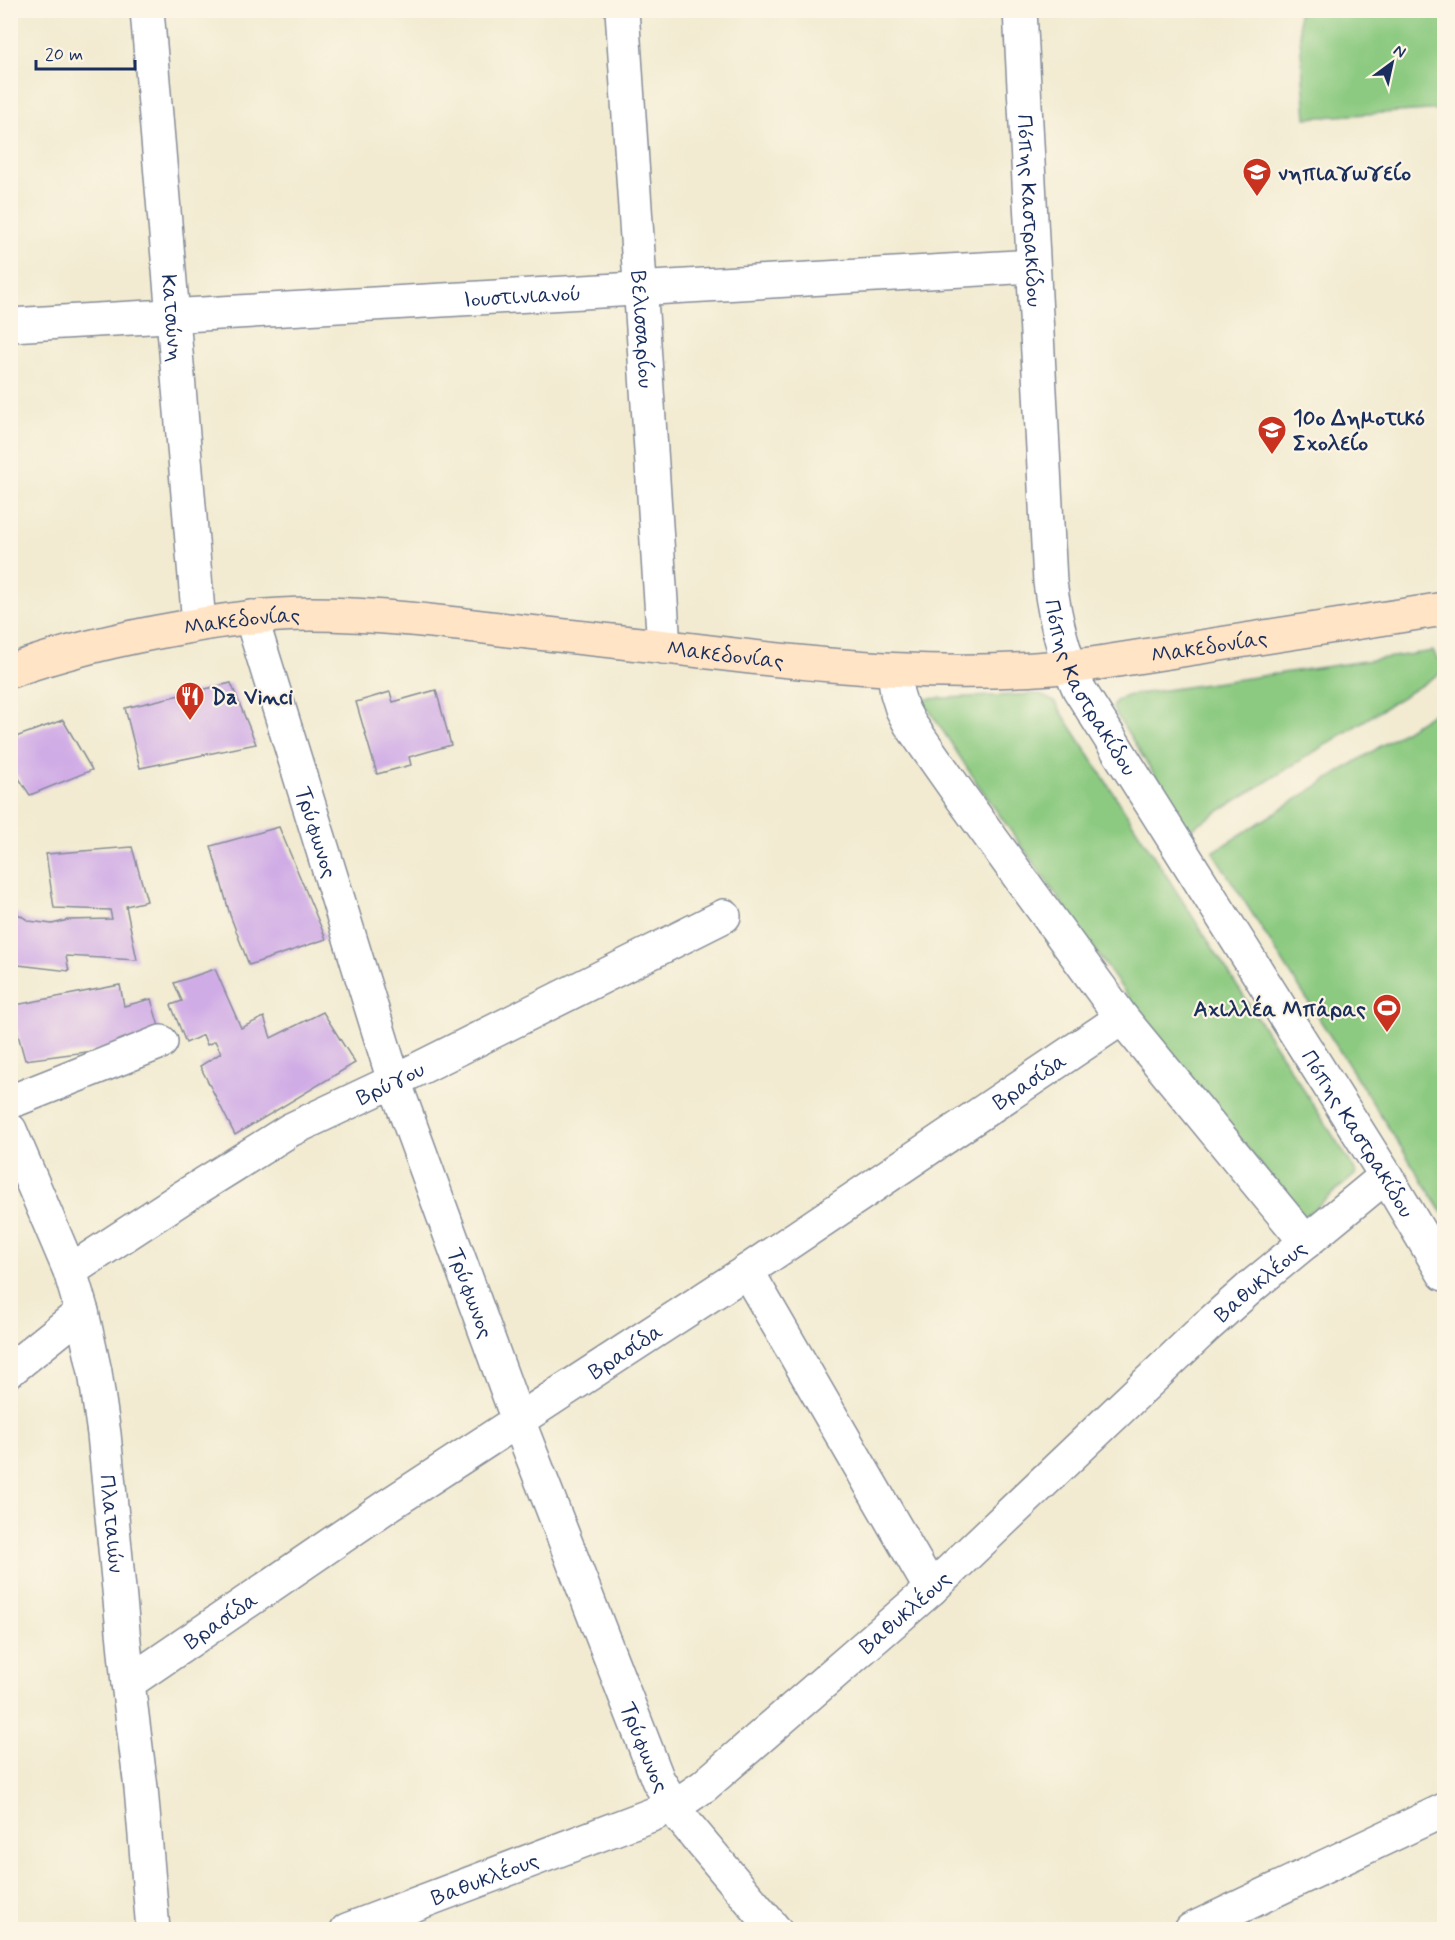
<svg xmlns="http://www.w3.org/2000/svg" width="1455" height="1940" font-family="Mynerve,sans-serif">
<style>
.green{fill:#8dca81;stroke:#547c70;stroke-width:1.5}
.building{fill:#d0ace6}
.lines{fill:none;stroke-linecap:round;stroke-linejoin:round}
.street-casing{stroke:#868d98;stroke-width:36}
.secondary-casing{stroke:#868d98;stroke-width:36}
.street{stroke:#fff;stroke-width:33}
.secondary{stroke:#ffe4c6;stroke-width:33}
.labels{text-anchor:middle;stroke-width:4.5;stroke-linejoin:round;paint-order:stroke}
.poi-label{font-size:22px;font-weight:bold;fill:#1b2f5e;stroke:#fcf5e5;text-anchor:start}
.street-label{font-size:22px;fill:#1b2f5e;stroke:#fcf5e5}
</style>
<rect width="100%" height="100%" fill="#fcf5e5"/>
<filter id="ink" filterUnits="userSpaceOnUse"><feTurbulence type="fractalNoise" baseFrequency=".0167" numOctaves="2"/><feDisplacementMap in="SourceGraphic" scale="12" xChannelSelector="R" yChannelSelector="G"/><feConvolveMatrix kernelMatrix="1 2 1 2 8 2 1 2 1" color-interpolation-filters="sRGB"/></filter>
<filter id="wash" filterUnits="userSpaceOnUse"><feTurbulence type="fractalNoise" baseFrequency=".008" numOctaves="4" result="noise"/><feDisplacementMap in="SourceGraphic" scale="24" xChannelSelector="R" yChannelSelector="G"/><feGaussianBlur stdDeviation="1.35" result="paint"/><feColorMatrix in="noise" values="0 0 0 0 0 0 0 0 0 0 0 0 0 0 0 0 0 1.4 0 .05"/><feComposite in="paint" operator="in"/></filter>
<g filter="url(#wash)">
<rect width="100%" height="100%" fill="#f2ebd1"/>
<!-- green -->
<path class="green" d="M1298,11H1444V109L1306,118Z
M1433,651L1444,671L1189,830L1113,709L1115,702L1123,697L1131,695Z
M1039,694L1055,702L1357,1173L1303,1218L1143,1018L977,783L922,699Z
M1444,706V1215L1213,852Z"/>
<g id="blocks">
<!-- building -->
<path class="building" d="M231,683L256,744L140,768L125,708Z
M436,690L451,745L409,757L411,765L377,774L356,702L390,692L393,702Z
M63,720L92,770L30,795L10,765V739Z
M279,827L326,939L249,965L230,915L211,846Z
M132,847L147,901L126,906L137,960L66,956L69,971L10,964V912H15L29,921L52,924L68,920L112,919L110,910L54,908L46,854Z
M215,969L241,1028L264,1017L271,1038L323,1012L355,1063L235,1135L200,1066L221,1053L215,1041L207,1045L203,1035L186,1043L171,1005L182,1001L174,983Z
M120,985L124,1006L151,999L160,1030L124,1047L25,1060L10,1006Z"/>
</g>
</g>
<g filter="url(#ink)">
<use href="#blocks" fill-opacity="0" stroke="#868d98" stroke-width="1.5"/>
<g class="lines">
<!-- street casing -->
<g class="street-casing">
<g id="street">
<path id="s1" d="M147,10L199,624"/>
<path id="s2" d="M622,10L664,647"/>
<path id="s3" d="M1020,10L1050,582C1055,620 1063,654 1079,689L1386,1176L1444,1274"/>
<path id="s4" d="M10,325L1033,266"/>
<path id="s5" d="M251,617L394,1081L518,1420L658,1780L682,1819L775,1930"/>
<path d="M894,671L897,693L902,709L910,724L962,798L1122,1018L1306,1242"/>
<path d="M10,1102L161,1042"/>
<path id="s6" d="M10,1130L70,1271L82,1312L95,1372L104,1434L128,1683L141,1788L153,1930"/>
<path id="s7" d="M70,1271L183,1197L290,1130L394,1081L724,916"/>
<path d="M747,1271L931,1589"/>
<path d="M10,1370L82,1312"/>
<path id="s8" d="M128,1683L387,1506L747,1271L1122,1018"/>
<path id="s9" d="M347,1930L654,1814L688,1797L704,1786L931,1589L1205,1328L1251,1287L1386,1176"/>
<path d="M1191,1930L1444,1810"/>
</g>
</g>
<!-- secondary casing -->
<g class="secondary-casing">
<g id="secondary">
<path id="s10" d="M10,671C66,651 122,638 180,628C223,620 267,614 311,614C377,614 442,622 508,630C569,636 631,643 693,650C828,667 956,680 1092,664L1444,609"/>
</g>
</g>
<!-- street -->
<use href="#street" class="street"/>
<!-- secondary -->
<use href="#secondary" class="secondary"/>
</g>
</g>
<!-- icons -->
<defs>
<g id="school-pin" transform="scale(1.5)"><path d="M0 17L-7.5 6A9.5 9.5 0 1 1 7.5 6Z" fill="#c8321e" stroke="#fcf5e5"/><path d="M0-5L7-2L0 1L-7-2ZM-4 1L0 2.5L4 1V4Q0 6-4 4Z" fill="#fff"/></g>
<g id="restaurant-pin" transform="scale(1.5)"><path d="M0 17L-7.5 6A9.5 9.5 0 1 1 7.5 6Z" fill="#c8321e" stroke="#fcf5e5"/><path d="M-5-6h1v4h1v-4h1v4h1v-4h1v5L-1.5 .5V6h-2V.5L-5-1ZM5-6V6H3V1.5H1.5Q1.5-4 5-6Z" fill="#fff"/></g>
<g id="stadium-pin" transform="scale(1.5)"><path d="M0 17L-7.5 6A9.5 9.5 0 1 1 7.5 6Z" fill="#c8321e" stroke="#fcf5e5"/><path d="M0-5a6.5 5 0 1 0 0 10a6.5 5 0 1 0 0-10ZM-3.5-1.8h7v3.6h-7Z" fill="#fff"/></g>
</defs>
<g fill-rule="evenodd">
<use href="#school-pin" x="1257" y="172"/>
<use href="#school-pin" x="1272" y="430"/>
<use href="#restaurant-pin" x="190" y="696"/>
<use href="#stadium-pin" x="1387" y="1008"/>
</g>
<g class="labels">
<!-- poi labels -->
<g class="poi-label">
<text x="1278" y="180">νηπιαγωγείο</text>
<text x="1293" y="425">10ο Δημοτικό<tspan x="1293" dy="25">Σχολείο</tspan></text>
<text x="211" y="704">Da Vinci</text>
<text x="1366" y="1016" text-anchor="end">Αχιλλέα Μπάρας</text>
</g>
<!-- street labels -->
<g class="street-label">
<text dy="8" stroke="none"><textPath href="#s3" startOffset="201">Πόπης Καστρακίδου</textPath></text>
<text dy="8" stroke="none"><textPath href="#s4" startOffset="513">Ιουστινιανού</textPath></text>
<text dy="8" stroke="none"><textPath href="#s1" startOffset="309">Κατσώνη</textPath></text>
<text dy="8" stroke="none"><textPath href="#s2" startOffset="320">Βελισσαρίου</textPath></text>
<text dy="8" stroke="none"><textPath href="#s10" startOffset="238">Μακεδονίας</textPath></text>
<text dy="8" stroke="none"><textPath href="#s10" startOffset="1210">Μακεδονίας</textPath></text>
<text dy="8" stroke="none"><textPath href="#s10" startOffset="724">Μακεδονίας</textPath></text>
<text dy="8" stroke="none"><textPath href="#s3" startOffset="687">Πόπης Καστρακίδου</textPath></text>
<text dy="8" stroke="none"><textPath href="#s5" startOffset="225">Τρύφωνος</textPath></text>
<text dy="8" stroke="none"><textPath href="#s8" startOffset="1084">Βρασίδα</textPath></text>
<text dy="8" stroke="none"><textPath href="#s7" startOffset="372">Βρύγου</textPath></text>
<text dy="8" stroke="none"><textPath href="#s3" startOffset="1209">Πόπης Καστρακίδου</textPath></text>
<text dy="8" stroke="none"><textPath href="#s9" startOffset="1137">Βαθυκλέους</textPath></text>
<text dy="8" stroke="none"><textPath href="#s5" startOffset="711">Τρύφωνος</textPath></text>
<text dy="8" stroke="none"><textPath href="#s8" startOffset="598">Βρασίδα</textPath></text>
<text dy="8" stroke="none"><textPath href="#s6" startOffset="410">Πλαταιών</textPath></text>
<text dy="8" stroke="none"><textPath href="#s9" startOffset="651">Βαθυκλέους</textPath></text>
<text dy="8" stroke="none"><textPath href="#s8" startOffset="112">Βρασίδα</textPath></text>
<text dy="8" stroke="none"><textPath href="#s5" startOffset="1197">Τρύφωνος</textPath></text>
<text dy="8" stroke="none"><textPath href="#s9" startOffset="147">Βαθυκλέους</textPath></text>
</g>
</g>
<!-- margin -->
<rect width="1455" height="1940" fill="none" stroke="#fcf5e5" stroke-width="36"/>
<!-- north arrow -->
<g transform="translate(1392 63) rotate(33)" stroke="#fcf5e5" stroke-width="4.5" paint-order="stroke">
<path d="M0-4.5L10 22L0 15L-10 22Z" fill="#1b2f5e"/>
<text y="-9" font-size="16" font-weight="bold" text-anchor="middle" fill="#1b2f5e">N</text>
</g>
<!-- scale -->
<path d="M36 60v9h99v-9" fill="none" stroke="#1b2f5e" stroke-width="3"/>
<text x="45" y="60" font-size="18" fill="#1b2f5e" stroke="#fcf5e5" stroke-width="4.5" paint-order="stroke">20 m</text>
</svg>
